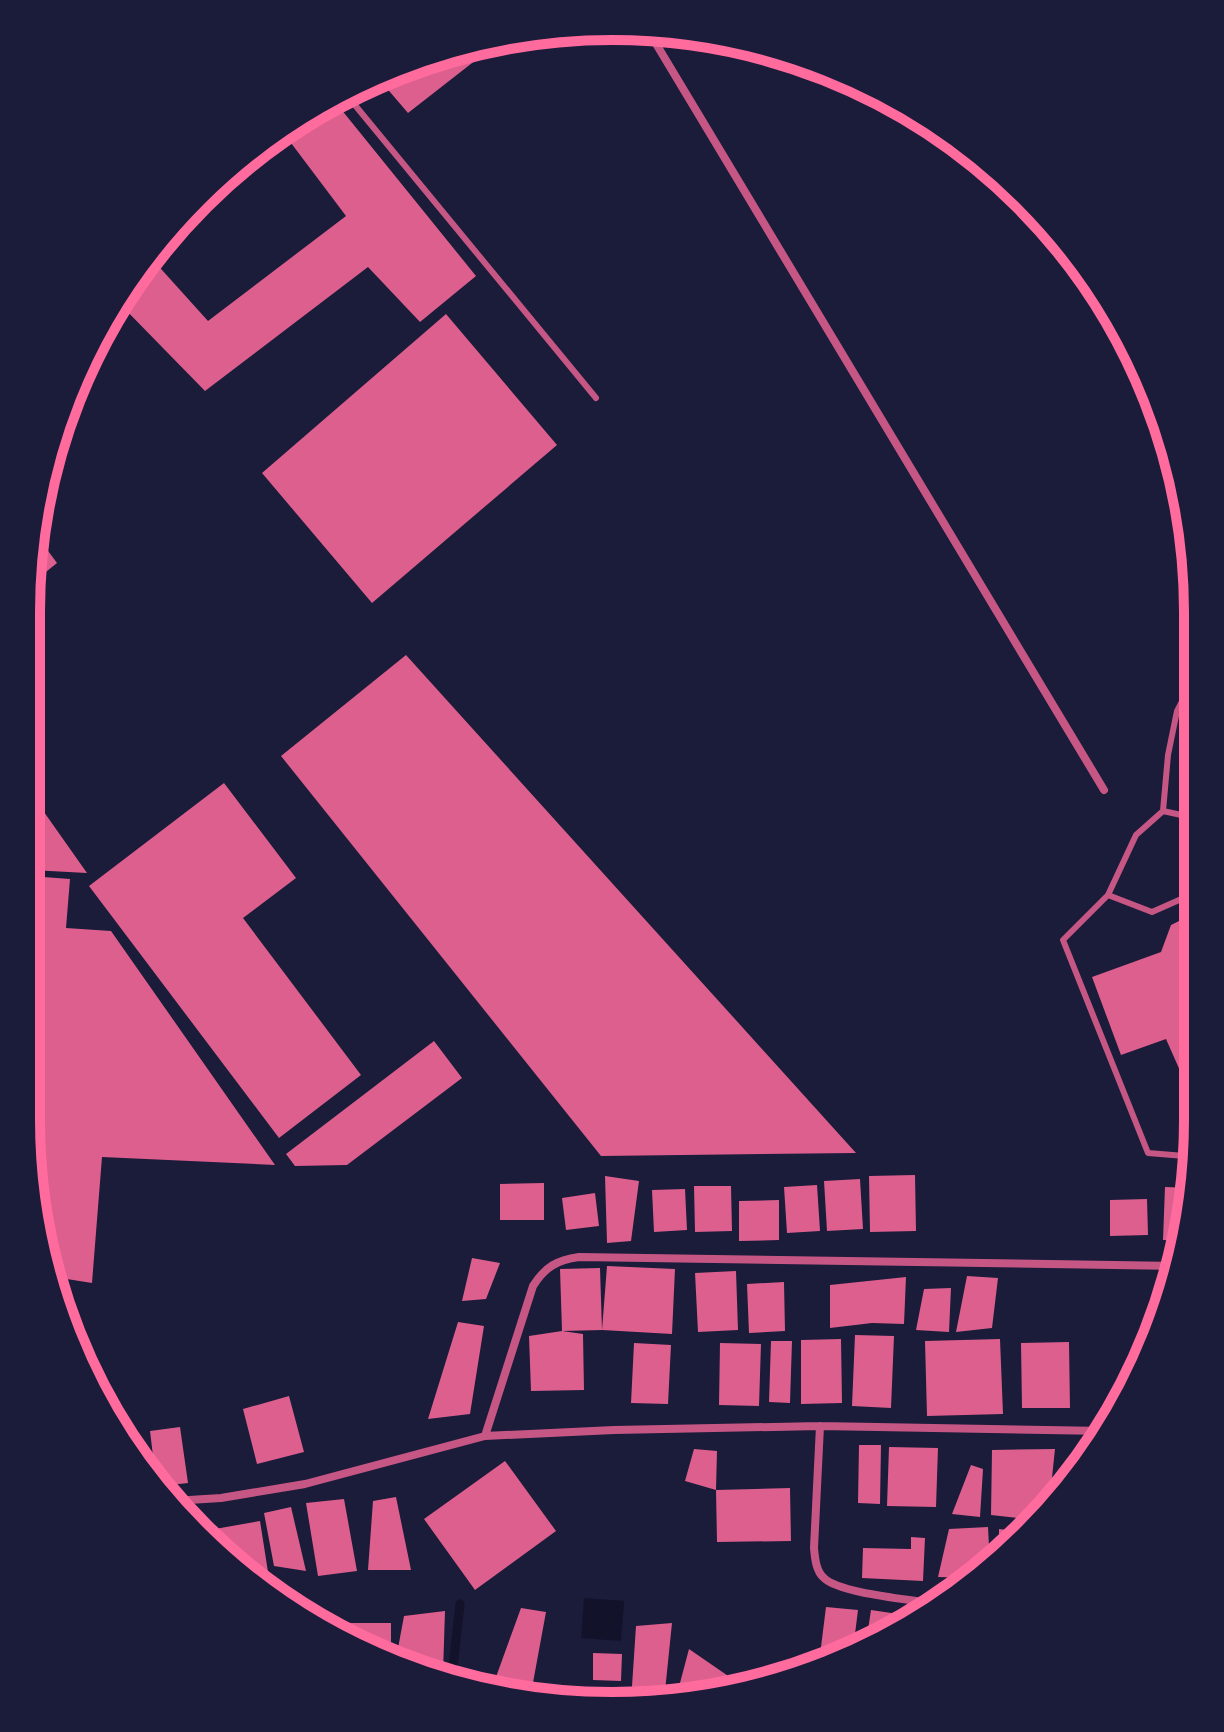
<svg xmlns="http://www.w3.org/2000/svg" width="1224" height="1732" font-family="Mulish,sans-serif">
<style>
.water{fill:#12122b}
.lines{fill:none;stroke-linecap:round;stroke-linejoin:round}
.stream{stroke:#12122b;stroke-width:9}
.building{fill:#dd5f8e}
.service{stroke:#c65784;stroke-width:6}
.minor{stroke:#c65784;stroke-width:8}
.rim{fill:none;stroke:#ff6b9d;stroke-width:10}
</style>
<rect width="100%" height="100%" fill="#1b1b3a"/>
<!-- water -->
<path class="water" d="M584,1598L624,1601L621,1641L581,1638Z"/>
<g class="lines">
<!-- stream -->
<path class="stream" d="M452,1676L460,1604"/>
</g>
<!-- building -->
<path class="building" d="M498,40L499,42L408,113L378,78L424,57Z
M332,98L476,276L420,322L368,267L205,391L118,302L153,260L208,321L346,216L282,131L319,104Z
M446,314L557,445L372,603L262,473Z
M37,536L57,563L36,580L37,539Z
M406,655L856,1153L601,1156L281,756Z
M224,783L296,878L243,918L361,1075L279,1138L89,886Z
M32,795L87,873L31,870Z
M30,876L70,879L66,928L111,931L275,1165L102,1157L92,1283L48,1276L46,1272L26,1120Z
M1195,913L1196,1107L1166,1039L1121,1055L1092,977L1161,952L1171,925Z
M434,1041L462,1078L347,1165L295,1166L286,1154Z
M915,1175L916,1231L870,1232L869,1176Z
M605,1176L639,1181L631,1241L607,1243Z
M860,1179L863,1229L827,1231L824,1181Z
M544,1183V1220H500V1184Z
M817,1185L820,1231L787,1233L784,1187Z
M694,1186H731L732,1231L695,1232Z
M1165,1187L1192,1188L1183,1241L1163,1240Z
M685,1189L687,1230L654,1232L652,1190Z
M595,1193L599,1226L566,1230L562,1198Z
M1147,1199L1148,1235L1110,1236V1200Z
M779,1200V1240L739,1241V1201Z
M472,1258L500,1263L486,1299L462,1301Z
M607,1266L675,1269L672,1334L602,1330L562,1331L560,1269L600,1268L602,1330Z
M736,1271L738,1330L698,1332L695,1273Z
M967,1276L998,1278L992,1328L956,1332Z
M906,1277L904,1324L872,1323L830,1328V1285Z
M784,1282L785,1331L749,1333L747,1284Z
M951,1288L949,1332L916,1330L924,1289Z
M458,1322L484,1326L470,1414L428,1419Z
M562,1331L583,1334L584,1390L531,1391L529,1336Z
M855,1335L894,1336L891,1408L852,1406Z
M841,1339L842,1403L801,1404V1340Z
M1000,1339L1003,1414L927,1416L925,1341Z
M771,1341H792L790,1403L769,1402Z
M1069,1342L1070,1408H1022L1021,1343Z
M634,1343L671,1345L668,1404L631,1403Z
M720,1343L761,1344L759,1406L719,1405Z
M289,1396L304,1452L257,1464L243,1409Z
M180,1427L188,1483L161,1486L156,1481L150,1431Z
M133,1428L138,1461L125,1445L118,1431Z
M859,1445H881L880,1504L858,1503Z
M889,1447L938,1448L936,1507L887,1506Z
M694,1449L717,1451L716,1490L685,1481Z
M1055,1449L1049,1506L1037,1520L991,1515L992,1450Z
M1077,1450H1093L1076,1478Z
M505,1461L556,1531L475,1590L424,1519Z
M971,1465L983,1469L980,1517L952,1514Z
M790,1488L791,1541L717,1542L716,1490Z
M396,1497L411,1570H368L373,1501Z
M344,1499L357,1571L318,1576L306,1503Z
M291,1507L306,1571L274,1566L264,1513Z
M260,1521L271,1591L226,1561L218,1552L215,1529Z
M988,1527L990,1566L970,1578L938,1577L949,1529Z
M999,1529L1025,1532L999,1559Z
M911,1537L925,1538L923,1581L862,1578L863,1548L911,1549Z
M826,1607L858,1610L853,1650L821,1647Z
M521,1608L546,1612L530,1699L492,1688Z
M871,1610L898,1614L896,1624L866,1643Z
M445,1611L443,1673L396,1659L404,1616Z
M347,1623H391V1642L347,1641Z
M672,1623L664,1701H631L636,1626Z
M689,1649L734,1680L732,1689L698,1698H676Z
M593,1653L622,1654L621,1681L593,1680Z"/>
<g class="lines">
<!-- service -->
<path class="service" d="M345,93L596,398
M1194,678L1177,711L1168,755L1163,811L1136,835L1108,895L1063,940L1148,1153L1197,1157
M1163,811L1195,818
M1108,895L1152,912L1195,893"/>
<!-- minor -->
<path class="minor" d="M646,27L1104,790
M820,1426L814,1548C815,1559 816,1571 824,1578C839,1593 907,1599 930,1603
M485,1436L533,1286C545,1267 557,1260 579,1257L1179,1266
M173,1501L221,1498L305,1484L485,1436L614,1430L820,1426L1105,1431"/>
</g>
<!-- crop -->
<path d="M0 0H1224V1732H0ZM612 40H612A572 572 0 0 1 1184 612V1120A572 572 0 0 1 612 1692H612A572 572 0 0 1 40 1120V612A572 572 0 0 1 612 40Z" fill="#1b1b3a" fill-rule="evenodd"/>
<path class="rim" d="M612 40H612A572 572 0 0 1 1184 612V1120A572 572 0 0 1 612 1692H612A572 572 0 0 1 40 1120V612A572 572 0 0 1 612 40Z"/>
</svg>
